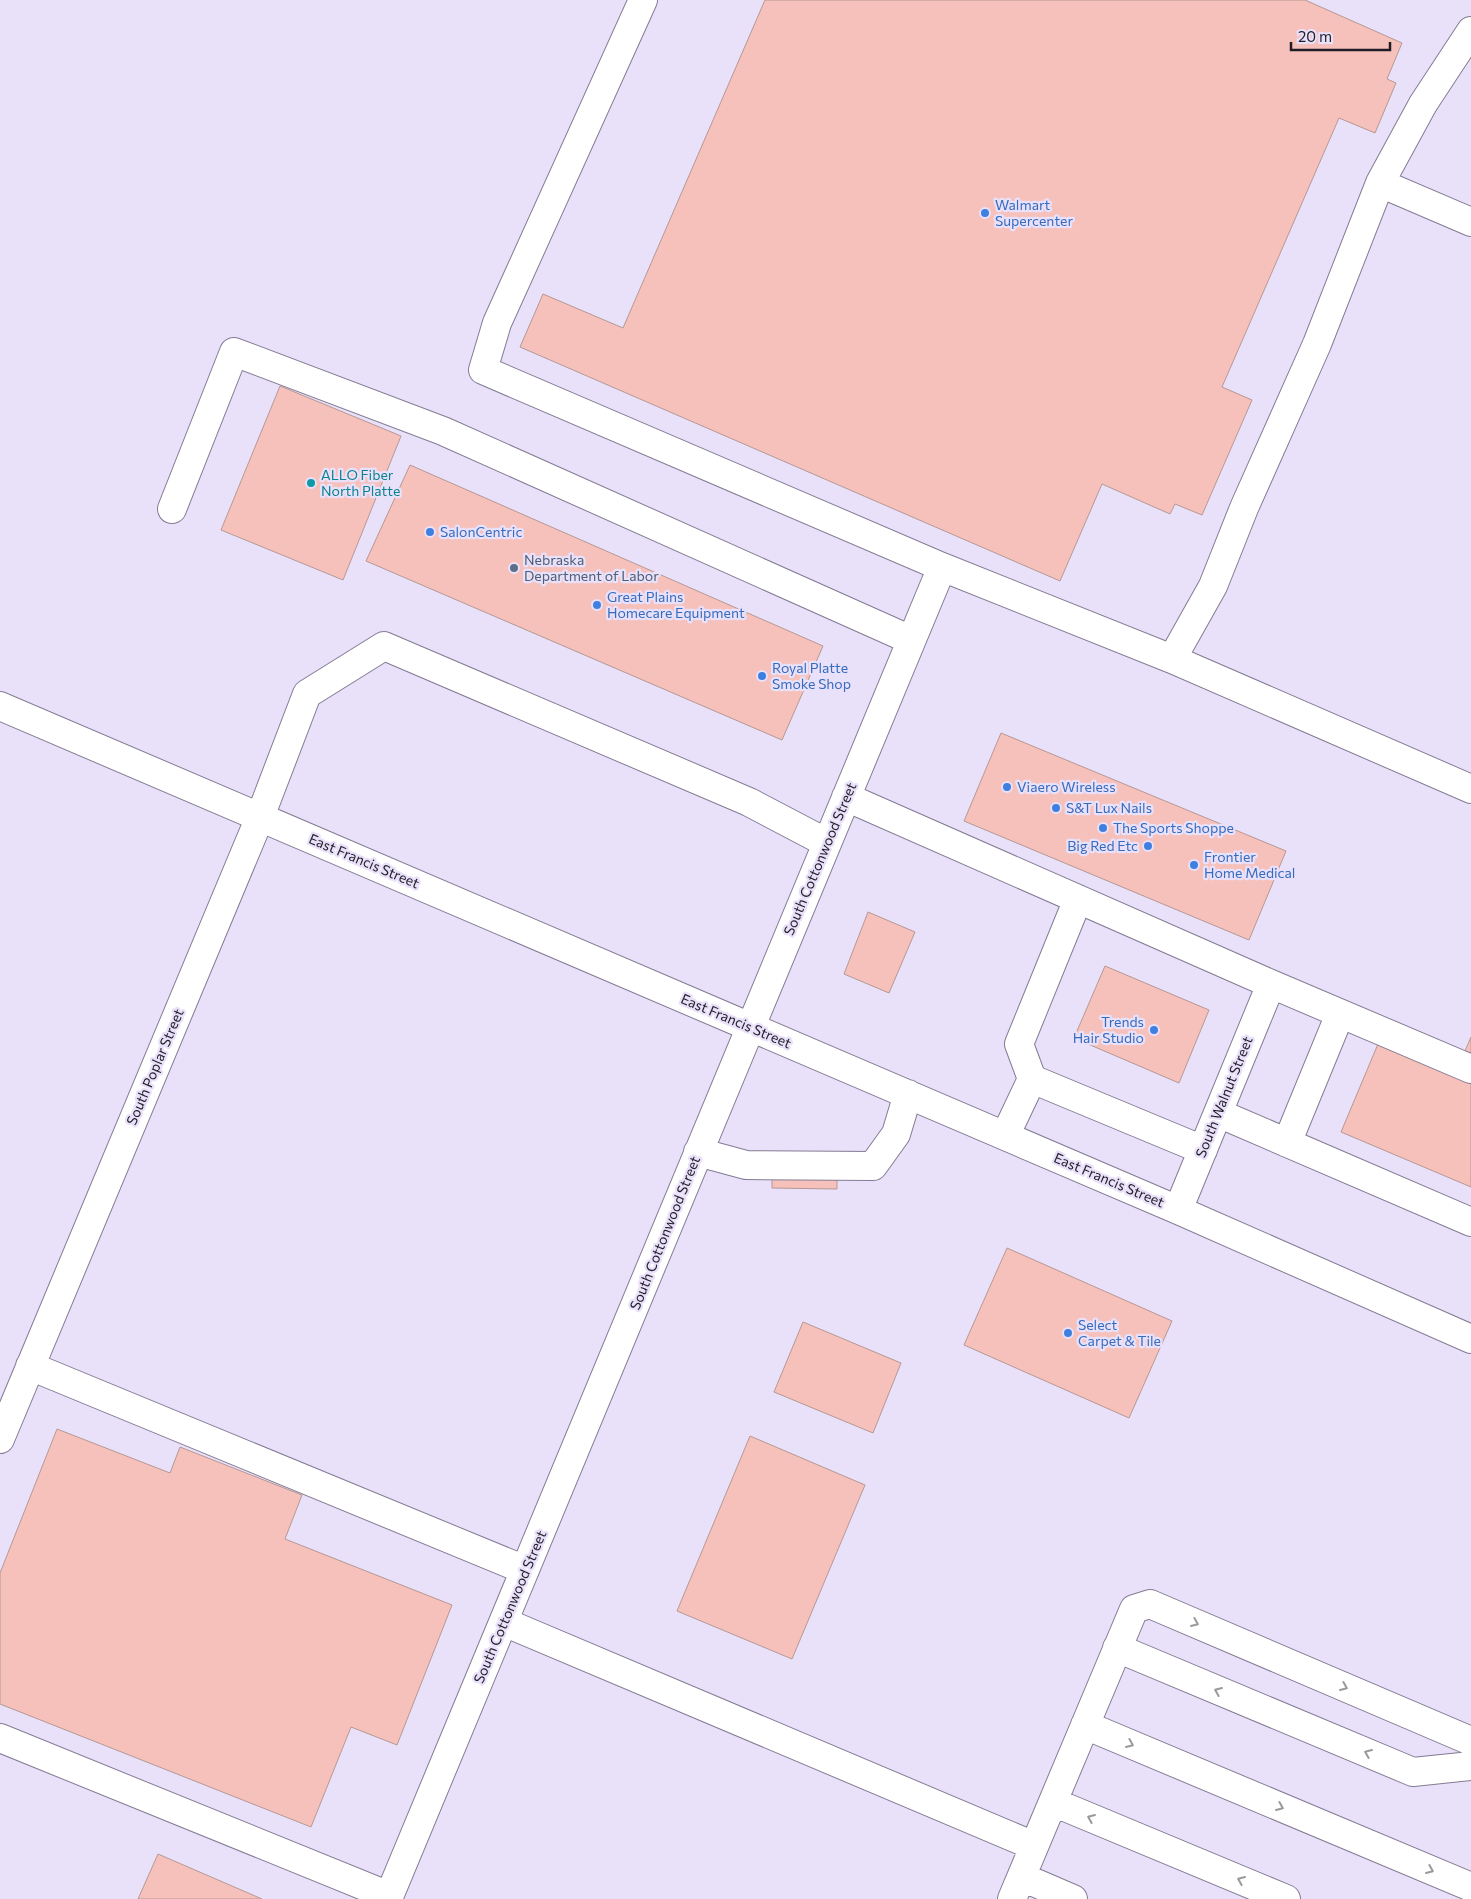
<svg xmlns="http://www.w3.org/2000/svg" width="1471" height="1899" font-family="Commissioner,sans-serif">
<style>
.building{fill:#f7c1bb;stroke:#b59894}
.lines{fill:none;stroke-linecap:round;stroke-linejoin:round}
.minor-casing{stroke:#847c93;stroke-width:30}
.minor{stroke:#fff;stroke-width:28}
.oneway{stroke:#9b999d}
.shop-dot{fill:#3f7fe0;stroke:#e9e0fa;stroke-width:2}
.culture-dot{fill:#0f9aa8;stroke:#e9e0fa;stroke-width:2}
.service-dot{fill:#5c6f8a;stroke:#e9e0fa;stroke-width:2}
.labels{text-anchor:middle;stroke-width:4.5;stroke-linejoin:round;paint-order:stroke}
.shop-label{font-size:14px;fill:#366cbe;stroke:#e9e0fa;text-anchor:start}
.culture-label{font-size:14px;fill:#0d838f;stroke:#e9e0fa;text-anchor:start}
.service-label{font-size:14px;fill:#4e5e75;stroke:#e9e0fa;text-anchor:start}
.street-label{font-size:14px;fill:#201d26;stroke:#e9e0fa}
</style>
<rect width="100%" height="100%" fill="#e9e0fa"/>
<!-- building -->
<path class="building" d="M765,0H1305L1402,43L1387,79L1396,83L1375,133L1339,118L1222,387L1252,400L1202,515L1175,504L1170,514L1102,484L1060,581L520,347L543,294L623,328Z
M280,386L401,436L343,580L221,530Z
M410,465L823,646L782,740L366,561Z
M1001,733L1286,851L1249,940L964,821Z
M868,912L915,932L889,993L844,974Z
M1105,966L1209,1010L1179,1083L1074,1038Z
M1471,1037V1053L1465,1051Z
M1378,1044L1471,1083V1187L1341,1132Z
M772,1155L837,1156V1189L772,1188Z
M1007,1248L1172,1321L1129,1418L964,1345Z
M803,1322L901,1363L873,1433L774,1392Z
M57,1429L170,1473L180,1447L302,1495L285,1539L452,1605L397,1745L351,1727L311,1827L0,1704V1573Z
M750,1436L865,1485L792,1659L677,1611Z
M158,1854L262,1899H138Z"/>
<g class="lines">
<!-- minor casing -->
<g class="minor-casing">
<path id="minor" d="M643,0L497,323L483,370L942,567L1172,659L1471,789
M1380,183L1471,222
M172,509L234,352L443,431L911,640
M1172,659L1213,586L1244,508L1317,344L1380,183L1423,104L1471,31
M0,706L1178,1210L1471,1339
M846,797L1271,984L1471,1069
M1032,1079L1203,1150
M1218,1113L1471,1222
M1005,1136L1032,1079L1019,1044L1078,899
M1287,1143L1340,1014
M698,1152L746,1165L873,1166L896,1134L908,1094
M1178,1210L1271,984
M30,1366L525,1570
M0,1439L260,817L307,694L384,646L749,802L827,843
M504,1622L1034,1846
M1117,1648L1413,1772L1471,1766
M1085,1725L1471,1887
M0,1738L389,1896
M1053,1802L1286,1899
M1022,1877L1073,1899
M388,1899L942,567
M1012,1899L1134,1609L1150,1604L1471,1741"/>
</g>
<!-- minor -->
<use href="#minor" class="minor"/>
</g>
<!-- one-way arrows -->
<defs><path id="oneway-chevron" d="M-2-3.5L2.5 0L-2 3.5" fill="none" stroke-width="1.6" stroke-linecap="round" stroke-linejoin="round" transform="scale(1.25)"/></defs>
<g class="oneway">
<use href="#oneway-chevron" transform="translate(1195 1623) rotate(23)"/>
<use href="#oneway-chevron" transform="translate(1344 1687) rotate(23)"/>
<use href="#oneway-chevron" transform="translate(1218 1691) rotate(-157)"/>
<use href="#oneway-chevron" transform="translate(1130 1744) rotate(23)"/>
<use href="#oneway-chevron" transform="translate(1368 1753) rotate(-157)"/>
<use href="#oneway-chevron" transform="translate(1280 1807) rotate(23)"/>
<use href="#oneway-chevron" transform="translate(1091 1818) rotate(-157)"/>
<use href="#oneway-chevron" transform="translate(1430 1870) rotate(23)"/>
<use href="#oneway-chevron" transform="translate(1241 1880) rotate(-157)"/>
</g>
<!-- markers -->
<g class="shop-dot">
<circle cx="985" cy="213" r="5"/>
<circle cx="430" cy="532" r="5"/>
<circle cx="597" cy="605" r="5"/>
<circle cx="762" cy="676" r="5"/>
<circle cx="1007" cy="787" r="5"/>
<circle cx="1056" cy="808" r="5"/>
<circle cx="1103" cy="828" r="5"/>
<circle cx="1148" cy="846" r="5"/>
<circle cx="1194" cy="865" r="5"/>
<circle cx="1154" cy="1030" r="5"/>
<circle cx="1068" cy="1333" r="5"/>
</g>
<circle class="culture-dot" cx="311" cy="483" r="5"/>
<circle class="service-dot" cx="514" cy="568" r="5"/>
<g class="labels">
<!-- shop labels -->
<g class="shop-label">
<text x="995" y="210">Walmart<tspan x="995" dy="16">Supercenter</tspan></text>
<text x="440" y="537">SalonCentric</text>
<text x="607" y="602">Great Plains<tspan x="607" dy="16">Homecare Equipment</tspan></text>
<text x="772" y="673">Royal Platte<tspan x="772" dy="16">Smoke Shop</tspan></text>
<text x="1017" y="792">Viaero Wireless</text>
<text x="1066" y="813">S&amp;T Lux Nails</text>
<text x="1113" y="833">The Sports Shoppe</text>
<text x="1138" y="851" text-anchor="end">Big Red Etc</text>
<text x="1204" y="862">Frontier<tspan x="1204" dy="16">Home Medical</tspan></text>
<text x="1144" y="1027" text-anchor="end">Trends<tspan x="1144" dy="16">Hair Studio</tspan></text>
<text x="1078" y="1330">Select<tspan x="1078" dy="16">Carpet &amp; Tile</tspan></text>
</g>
<!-- culture labels -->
<g class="culture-label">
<text x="321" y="480">ALLO Fiber<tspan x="321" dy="16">North Platte</tspan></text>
</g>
<!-- service labels -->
<g class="service-label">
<text x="524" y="565">Nebraska<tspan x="524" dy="16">Department of Labor</tspan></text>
</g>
<!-- street labels -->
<g class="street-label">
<text transform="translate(820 859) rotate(-67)" y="5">South Cottonwood Street</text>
<text transform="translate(364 861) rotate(23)" y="5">East Francis Street</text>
<text transform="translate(736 1021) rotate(23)" y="5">East Francis Street</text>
<text transform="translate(155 1067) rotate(-67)" y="5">South Poplar Street</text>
<text transform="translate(1224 1097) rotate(-68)" y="5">South Walnut Street</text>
<text transform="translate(1109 1180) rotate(23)" y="5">East Francis Street</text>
<text transform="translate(665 1233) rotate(-68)" y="5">South Cottonwood Street</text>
<text transform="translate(510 1607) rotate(-67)" y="5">South Cottonwood Street</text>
</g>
</g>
<!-- scale -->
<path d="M1291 42v8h99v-8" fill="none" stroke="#201d26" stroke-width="2.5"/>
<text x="1298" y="42" font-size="15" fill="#201d26" stroke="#e9e0fa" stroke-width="4" paint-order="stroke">20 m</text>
</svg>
